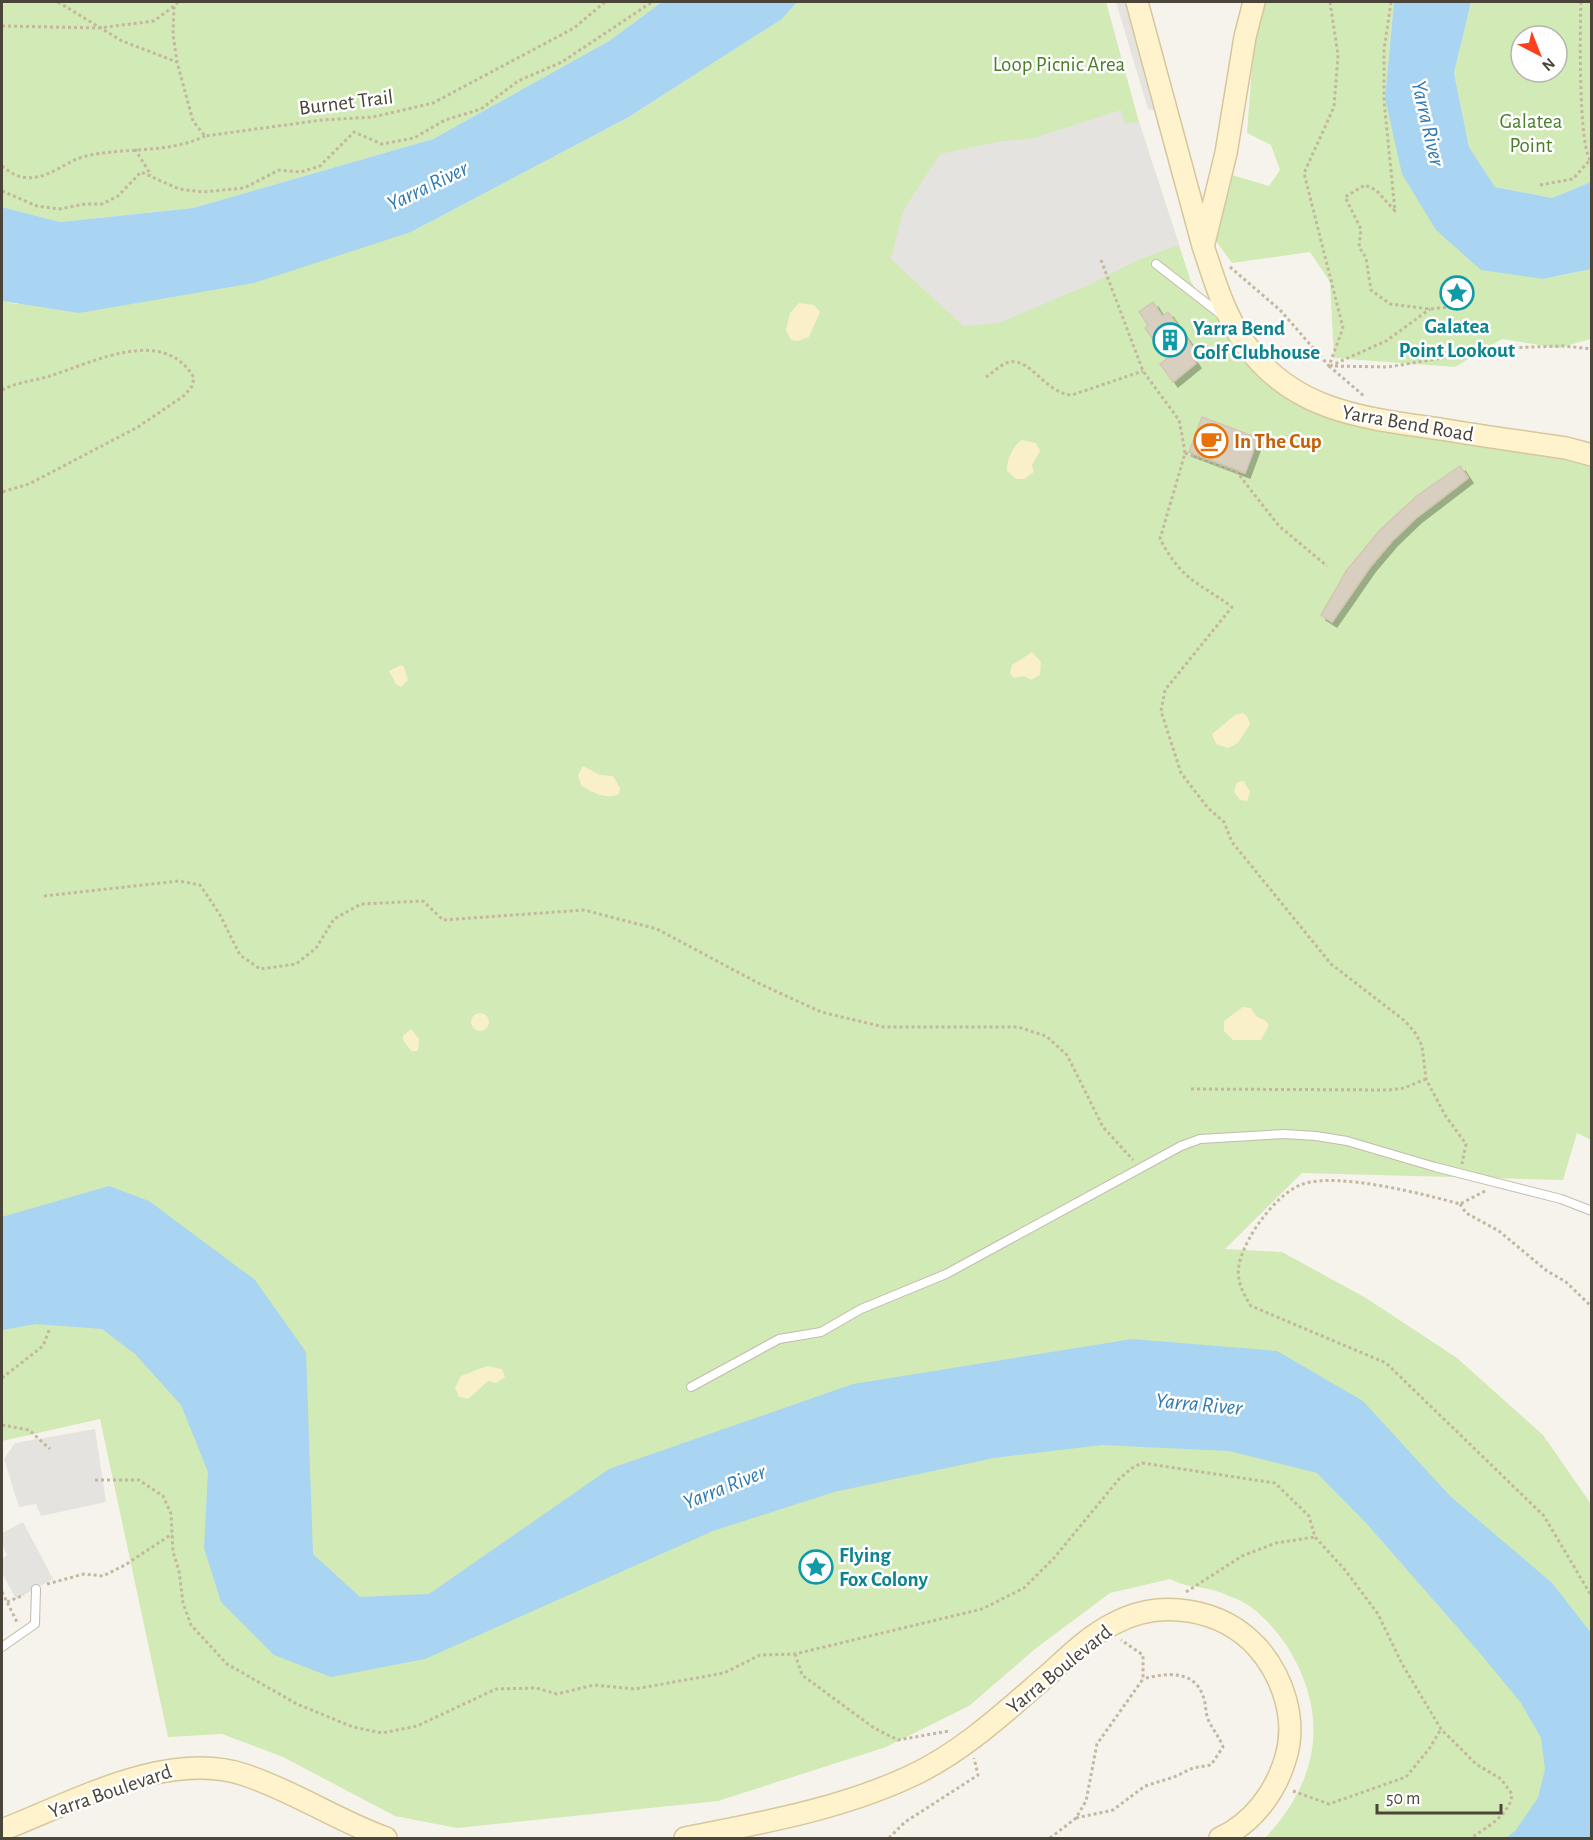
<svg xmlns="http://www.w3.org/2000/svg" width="1593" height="1840" font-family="'Alegreya Sans',sans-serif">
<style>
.green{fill:#d2eab5;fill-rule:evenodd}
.sand{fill:#f9efc9}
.parking{fill:#e5e3e0}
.water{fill:#a9d4f2}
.building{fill:#d8cfc1;stroke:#d3c7b4;stroke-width:1.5;filter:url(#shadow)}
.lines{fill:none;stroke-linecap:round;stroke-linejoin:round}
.lane-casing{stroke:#c2bbae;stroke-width:10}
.secondary-casing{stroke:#d6c79b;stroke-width:24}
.path{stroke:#c4b79f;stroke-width:3;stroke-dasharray:3 3;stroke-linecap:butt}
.lane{stroke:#fff;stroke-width:8}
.secondary{stroke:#fff3cd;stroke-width:21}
.labels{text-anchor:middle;stroke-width:5;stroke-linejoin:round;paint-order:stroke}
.park-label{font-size:21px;fill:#4a7f2a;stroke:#fff}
.street-label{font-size:21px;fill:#4b4439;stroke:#fff}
.culture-label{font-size:21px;font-weight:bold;fill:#0d838f;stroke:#fff;text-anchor:start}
.food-label{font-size:21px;font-weight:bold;fill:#c56008;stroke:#fff;text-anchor:start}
.water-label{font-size:22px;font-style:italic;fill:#2e7ab2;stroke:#fff}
</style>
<defs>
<filter id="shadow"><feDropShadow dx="5" dy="5" stdDeviation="0" flood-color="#0004"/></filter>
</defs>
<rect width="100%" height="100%" fill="#f6f3ec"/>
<!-- green -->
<path class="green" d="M2,2H662L609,41L433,139L193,208L60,222L2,207Z
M797,2H1106L1139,122L1191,282L1211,312L1232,335L1310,400L1591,455V1140L1577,1133L1563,1180L1302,1173L1225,1249L1282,1252L1366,1298L1457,1358L1543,1435L1591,1504V1838H1265C1317,1783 1330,1719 1290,1651C1280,1634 1261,1612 1243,1602C1234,1598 1223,1593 1213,1590C1198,1586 1184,1587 1170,1579L1110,1593L1035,1649L969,1706L886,1747L718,1801L457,1828L395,1816L283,1757L222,1734L168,1737L100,1419L2,1441V301L17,304L411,232L627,118L782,19Z
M1257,2H1394L1385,98L1543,279L1591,269V339L1558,348L1502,339L1455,367L1334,358L1330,282L1310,252L1232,263L1216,241L1224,193L1232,175L1269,186L1280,170L1271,145L1247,133Z
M1471,2H1591V182L1552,198L1495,187L1469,147L1454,73ZM1521,36H1557V72H1521Z"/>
<!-- sand -->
<path class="sand" d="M799,303L814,305L820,312L809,337L798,341L791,340L786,330L790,313Z
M1022,440L1036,443L1040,451L1032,465L1034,472L1024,479H1016L1007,471C1006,462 1013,445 1022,440Z
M1032,652L1041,662L1040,675L1031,680L1024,676L1014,678L1010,673L1012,665Z
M401,665L404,667L408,680L401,687L396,684L389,671Z
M1243,713L1247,716L1250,724L1238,743L1228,748L1216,744L1212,734L1235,715Z
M583,766L600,775L613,776L620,788L619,794C607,800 592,793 581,785L578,775Z
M1244,781L1250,792L1247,801L1240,800L1234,792L1237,782Z
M1243,1007L1251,1008L1257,1017L1265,1020L1269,1025L1261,1040H1233L1224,1031V1021Z
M471 1022a9 9 0 1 1 18 0a9 9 0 1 1-18 0Z
M411,1029L419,1039L418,1051H411L403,1040V1036Z
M487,1366L502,1369L505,1377L496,1383L488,1381L468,1399L459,1397L455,1388L461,1376Z"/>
<!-- parking -->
<path class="parking" d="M1116,2H1130L1163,113L1148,109Z
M1121,110L1125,124L1139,122L1179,245L1140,259L1091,284L999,323L963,326L891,259L903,211L940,154L1002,141L1031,139Z
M95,1429L106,1502L41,1516L36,1504L19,1507L4,1459L15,1443Z
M23,1522L53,1579L16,1599L2,1573V1559L7,1555L2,1544V1533Z"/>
<!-- water -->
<path class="water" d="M662,2H797L782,19L627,118L411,232L254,283L79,313L2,301V207L60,222L193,208L433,139L609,41Z
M1394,2H1471L1454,73L1469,147L1495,187L1552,198L1591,182V269L1543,279L1481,270L1436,230L1402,174L1385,98Z
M109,1186L149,1201L255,1280L306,1352L313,1554L360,1597L429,1594L609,1469L853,1384L1132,1339L1277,1351L1363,1401L1450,1496L1552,1583L1591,1633V1838H1506L1515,1831L1538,1798L1545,1769L1541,1738L1521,1703L1479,1652L1367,1524L1317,1473L1229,1451L1102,1445L994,1458L834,1492L713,1531L425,1659L331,1677L274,1655L221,1602L204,1548L208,1472L181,1405L135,1354L102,1329L36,1324L2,1330V1217Z"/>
<!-- building -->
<path class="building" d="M1153,302L1162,316L1168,312L1196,352L1191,356L1196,363L1173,382L1160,364L1167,359L1145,328L1148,325L1139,312Z
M1202,417L1258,438L1245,473L1189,452Z
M1460,466L1468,478L1416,518L1392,541L1370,567L1332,622L1321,615L1347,570L1380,530L1418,495Z"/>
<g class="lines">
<!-- lane casing -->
<g class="lane-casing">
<path id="lane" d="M1156,264L1223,316
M691,1387L779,1339L821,1332L861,1309L946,1274L1181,1146L1200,1139L1284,1134L1316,1136L1347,1141L1435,1167L1561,1199L1592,1211
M2,1647L35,1624L36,1589"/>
</g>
<!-- secondary casing -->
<g class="secondary-casing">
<path id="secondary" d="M1137,2L1203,246C1214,279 1224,314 1244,342C1291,411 1363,418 1440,429C1482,436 1524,442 1566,448L1592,455
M1204,243L1226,153L1245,37L1254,2
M2,1830C74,1802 168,1749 245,1775C294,1791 338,1821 386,1838
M685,1838C761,1823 841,1809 911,1776C963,1752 1006,1711 1049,1674C1069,1656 1089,1636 1113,1624C1160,1598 1222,1608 1258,1648C1283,1677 1297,1719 1286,1757C1276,1792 1253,1823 1220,1838"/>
</g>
<!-- path -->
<path class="path" d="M58,2L122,41L177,62
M178,2L174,6L173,34L177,62L193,121L205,136L322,120L373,117L433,103L574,28L605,2
M1391,2L1384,50V101L1395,211L1376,190L1365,185L1345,197L1361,229L1359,247L1366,258L1371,290L1390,304L1430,309L1449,307L1457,293
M1581,2C1580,24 1578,154 1592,162
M2,26L99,28L154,21L174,6
M135,149L151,175
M2,166C7,170 15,176 22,177C46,182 65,161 86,156C126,147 168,154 205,136
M1540,185L1573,179L1589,161
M2,191L37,206L59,209L85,204H102L118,196L141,172L179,189L203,192L244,188L279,170L301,172L320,166L354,132L382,144L414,138L445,120L481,109L518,81L562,62L652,2
M1101,260L1143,371L1179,420L1182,435L1185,453L1160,539C1183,582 1197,581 1232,607L1165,690L1161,711L1181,773L1208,808L1224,822L1232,842L1331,964L1405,1021L1416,1034L1422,1046L1426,1079L1445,1115L1466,1144L1462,1164
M1230,267L1280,310L1329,366L1343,328L1304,173L1334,107L1338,55L1330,2
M1329,366L1364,396
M1329,366L1388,367L1504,348L1563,346L1592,349
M1330,366L1386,341L1430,309
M986,377C993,373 1002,363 1010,362C1031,358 1046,394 1072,395L1143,371
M2,390C17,382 34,381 50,376C94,362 164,325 194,378L192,386L185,395L138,427L29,484L2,492
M1185,453L1236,471L1279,526L1327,566
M44,896L179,881L200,885L219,913L240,955L260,969L296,964L316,948L334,919L361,904L423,901L443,920L584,910L657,929L760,984L821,1012L884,1027H1018L1046,1036L1067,1055L1103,1127L1133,1160
M1191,1089L1389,1090L1404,1088L1426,1079
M1485,1191L1460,1204C1424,1194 1337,1172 1303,1184C1282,1191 1259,1220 1249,1239C1235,1266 1234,1280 1251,1306L1386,1363L1544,1516L1592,1597
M1460,1204L1466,1213L1499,1231L1547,1271L1566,1282L1592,1307
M2,1378L43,1346L50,1328
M2,1425L29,1430L50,1449
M95,1480H139L163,1496L171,1514L173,1552L179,1571L183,1603L191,1625L227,1664L297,1704L353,1727L382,1733L417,1726L496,1689L536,1688L557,1694L594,1685L635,1689L724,1673L760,1655L795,1654L982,1609L1024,1588L1054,1558L1119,1479L1132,1468L1142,1463L1275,1483L1309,1516L1315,1537L1345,1570L1378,1614L1402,1664L1441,1729L1476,1764L1501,1779L1512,1794C1510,1815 1487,1827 1471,1838
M47,1584L84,1574L103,1576L125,1565L172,1534
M2,1592L17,1622
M1186,1592L1242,1556L1276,1543L1315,1537
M7,1602L24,1595
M795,1654L802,1675L874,1728L898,1740L949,1731
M1293,1791L1329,1804L1406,1777L1429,1749L1441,1729
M1076,1818L1113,1810L1145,1786L1174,1777L1193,1768L1211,1765L1223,1747C1219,1736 1212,1729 1208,1719C1205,1711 1206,1703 1203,1696C1194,1669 1164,1673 1143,1679
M889,1838L905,1822L978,1775L974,1758
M1050,1838L1076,1818L1086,1801L1097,1744L1143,1679V1655L1121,1640"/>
<!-- lane -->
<use href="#lane" class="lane"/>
<!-- secondary -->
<use href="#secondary" class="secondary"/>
</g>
<!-- icons -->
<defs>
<g id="sight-ring" transform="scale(1.725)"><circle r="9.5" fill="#fff" stroke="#0f9aa8" stroke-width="1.5"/><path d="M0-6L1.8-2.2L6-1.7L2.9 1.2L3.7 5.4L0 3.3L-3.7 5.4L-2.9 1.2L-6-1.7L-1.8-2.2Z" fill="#0f9aa8"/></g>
<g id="building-ring" transform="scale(1.725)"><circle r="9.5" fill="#fff" stroke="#0f9aa8" stroke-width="1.5"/><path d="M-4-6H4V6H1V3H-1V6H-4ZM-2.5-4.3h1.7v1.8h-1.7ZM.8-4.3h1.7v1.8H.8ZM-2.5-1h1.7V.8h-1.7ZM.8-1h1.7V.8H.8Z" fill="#0f9aa8"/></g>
<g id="cafe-ring" transform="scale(1.725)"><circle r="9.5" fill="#fff" stroke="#e8710a" stroke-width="1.5"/><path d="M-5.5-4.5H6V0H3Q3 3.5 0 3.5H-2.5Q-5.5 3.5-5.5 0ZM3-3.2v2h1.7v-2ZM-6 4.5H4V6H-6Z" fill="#e8710a"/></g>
</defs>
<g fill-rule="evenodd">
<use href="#sight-ring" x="1457" y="293"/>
<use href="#building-ring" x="1170" y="340"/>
<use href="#cafe-ring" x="1211" y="441"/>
<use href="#sight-ring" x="816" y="1567"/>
</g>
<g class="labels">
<!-- park labels -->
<g class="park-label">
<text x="1059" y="71">Loop Picnic Area</text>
<text x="1531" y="128">Galatea<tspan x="1531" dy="24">Point</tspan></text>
</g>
<!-- street labels -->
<g class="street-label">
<text transform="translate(346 102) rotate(-7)" y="7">Burnet Trail</text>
<text transform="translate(1408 423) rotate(10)" y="7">Yarra Bend Road</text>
<text transform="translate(1059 1669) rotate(-39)" y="7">Yarra Boulevard</text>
<text transform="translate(110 1791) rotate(-19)" y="7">Yarra Boulevard</text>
</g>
<!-- culture labels -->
<g class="culture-label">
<text x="1457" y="333" text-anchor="middle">Galatea<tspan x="1457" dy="24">Point Lookout</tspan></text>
<text x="1193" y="335">Yarra Bend<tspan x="1193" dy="24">Golf Clubhouse</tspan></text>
<text x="839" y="1562">Flying<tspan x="839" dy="24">Fox Colony</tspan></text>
</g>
<!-- food labels -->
<g class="food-label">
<text x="1234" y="448">In The Cup</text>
</g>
<!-- water labels -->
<g class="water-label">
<text transform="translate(1429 123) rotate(77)" y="8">Yarra River</text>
<text transform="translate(427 185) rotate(-26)" y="8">Yarra River</text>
<text transform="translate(1199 1403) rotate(5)" y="8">Yarra River</text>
<text transform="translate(724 1486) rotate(-22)" y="8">Yarra River</text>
</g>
</g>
<!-- border -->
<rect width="1593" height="1840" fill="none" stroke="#4b4439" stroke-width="6"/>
<!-- north arrow -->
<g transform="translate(1539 54) rotate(138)"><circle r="28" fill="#ffffff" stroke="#b7b4b0" stroke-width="1.5"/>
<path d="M0-4.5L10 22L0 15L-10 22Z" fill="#fc3f1d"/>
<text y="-9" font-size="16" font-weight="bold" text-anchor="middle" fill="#4b4439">N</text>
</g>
<!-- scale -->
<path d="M1377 1804v9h124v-9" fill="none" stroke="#4b4439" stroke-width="3"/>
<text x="1386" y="1804" font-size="18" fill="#4b4439" stroke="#ffffff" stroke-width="4.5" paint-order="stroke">50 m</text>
</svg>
